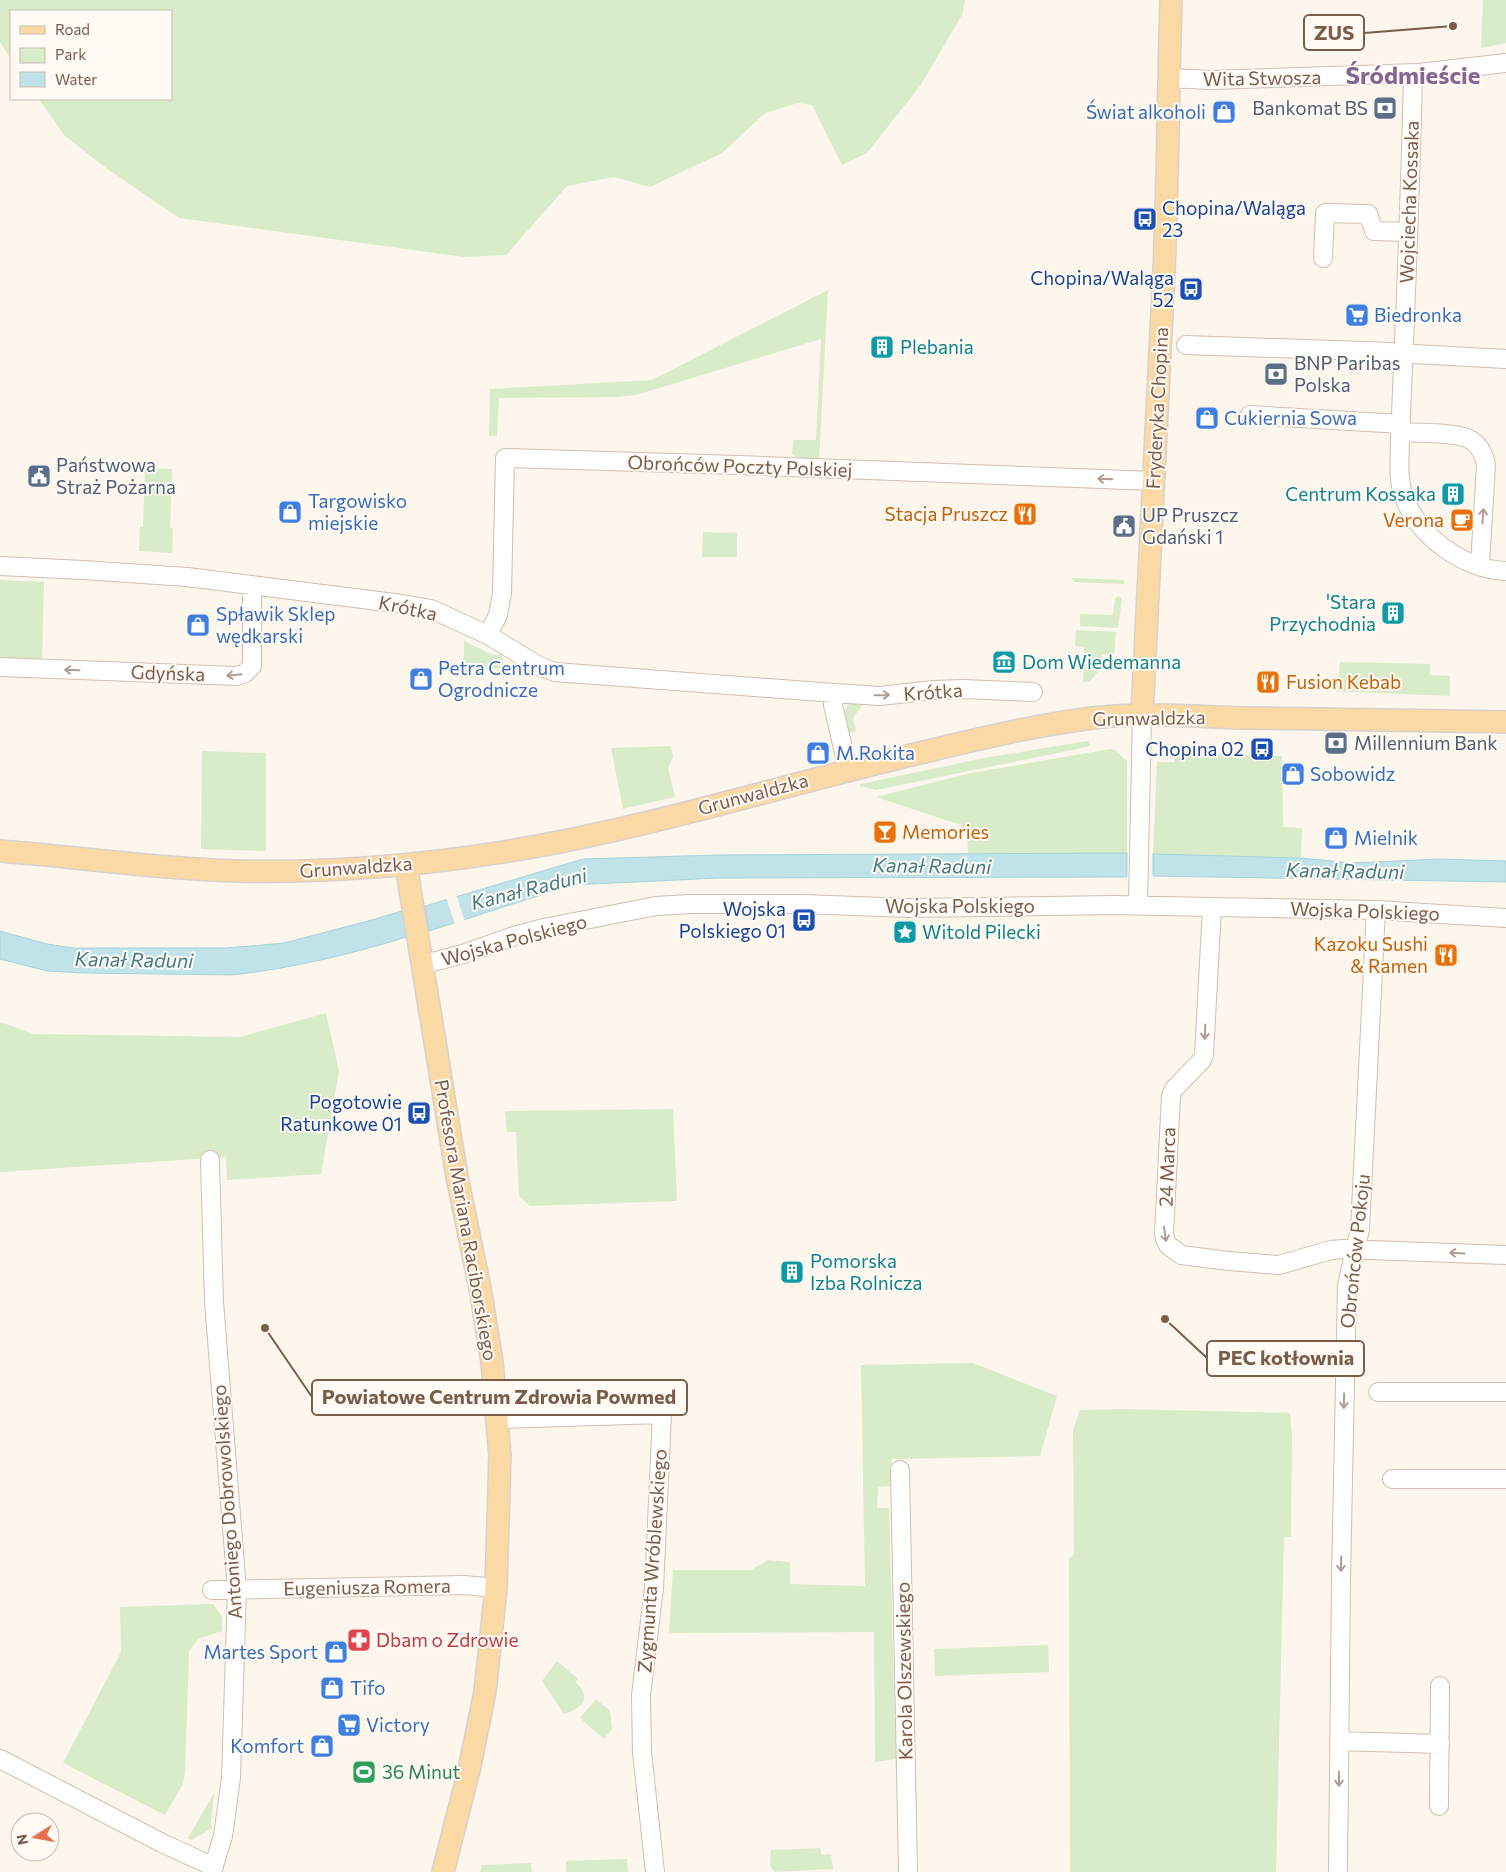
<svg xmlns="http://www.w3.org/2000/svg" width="1506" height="1872" font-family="Commissioner,sans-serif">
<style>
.green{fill:#d8ecc9}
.water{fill:#bfe3e8;stroke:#a5d3da}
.pier{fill:#fdf6ec}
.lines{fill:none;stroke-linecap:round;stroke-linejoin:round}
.minor-casing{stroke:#d1beb0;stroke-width:20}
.major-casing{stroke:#dad1cd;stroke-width:24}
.minor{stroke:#fff;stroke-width:18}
.major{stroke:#fbd9a5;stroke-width:21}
.oneway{stroke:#af9d94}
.labels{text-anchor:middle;stroke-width:4;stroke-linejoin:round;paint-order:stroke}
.street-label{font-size:19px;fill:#7a5c4d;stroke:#fffaf3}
.service-label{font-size:19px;fill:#4e5e75;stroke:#fffaf3;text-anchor:start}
.shop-label{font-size:19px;fill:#366cbe;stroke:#fffaf3;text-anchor:start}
.transit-label{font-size:19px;fill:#164399;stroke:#fffaf3;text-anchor:end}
.culture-label{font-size:19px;fill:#0d838f;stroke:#fffaf3;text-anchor:start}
.food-label{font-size:19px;fill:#c56008;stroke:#fffaf3;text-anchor:end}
.health-label{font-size:19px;fill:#be3a42;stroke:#fffaf3;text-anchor:start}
.leisure-label{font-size:19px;fill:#27864d;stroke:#fffaf3;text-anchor:start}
.water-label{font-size:20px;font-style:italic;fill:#437c86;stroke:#fffaf3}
.district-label{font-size:24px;font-weight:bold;fill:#846695;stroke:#fffaf3}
.leader{fill:none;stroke:#7a5c4d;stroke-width:2}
.callout-dot{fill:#7a5c4d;stroke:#fffaf3;stroke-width:2}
.callout{fill:#fffaf3;stroke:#7a5c4d;stroke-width:2}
.callout-label{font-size:20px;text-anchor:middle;font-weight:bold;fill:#7a5c4d}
</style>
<rect width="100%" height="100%" fill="#fdf6ec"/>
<!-- green -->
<path class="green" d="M0,0H965L962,15L920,86L867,153L842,165L812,105L798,103L765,113L722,153L650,187L614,177L567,186L506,255L464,257L179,218L106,168L64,135L39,99H171V11H11V59L0,42Z
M1483,0H1506V43L1481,48Z
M828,290L819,463L802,462V458H797L792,454L793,440H816L821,339L636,395L615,397L499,398L497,436H489L490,389L652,380Z
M145,468L172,469L170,528H173L172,553L139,551L140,527H143Z
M703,532L737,533V557H702Z
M1071,578L1124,580V584L1074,582Z
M0,580L44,582L42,661L0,659Z
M1118,596L1122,598L1118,628L1080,626V614L1113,615L1115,599Z
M1076,630L1116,632L1114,655L1102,654L1098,672L1089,682H1083L1084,647L1075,646Z
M464,641L491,654L502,655L504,668L464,669Z
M1340,662L1430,664V675L1450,676V696L1332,691L1339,676Z
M851,701L864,703L853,718L856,731L849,734C844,724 841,710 851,701Z
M1087,741L1089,742L1090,745L1087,747L876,790L860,786V784L984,758Z
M671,746L673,757L668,768L675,797L623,809L611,748Z
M1110,749L1115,750L1127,761V853L968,854L967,827L876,797L971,773Z
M202,751L266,753V851L201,849Z
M1175,753L1282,756L1283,827L1302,828L1301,858L1153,854L1157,762H1175Z
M326,1013L339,1071L321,1174L227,1180L226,1157L0,1172V1022L34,1034L240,1037Z
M673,1109L677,1201L530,1206L519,1196L516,1132H507L505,1111Z
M973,1363L1057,1396L1040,1456L892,1459V1486L878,1487L877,1508H889L896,1759L875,1762L874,1632L669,1633L673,1570H751L768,1560L790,1562V1584L865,1586L861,1365Z
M1122,1409L1290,1413L1292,1436L1291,1537H1284L1276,1872H1070L1069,1559L1074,1554L1073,1430L1080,1410Z
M213,1604L222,1616V1631L198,1639L189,1651L185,1773L183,1784L165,1815L63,1763L121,1652L120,1607Z
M1048,1645L1049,1672L935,1676L934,1649Z
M557,1661L578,1679L575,1682C593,1697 582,1709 564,1714L542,1681Z
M596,1699L610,1711L612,1729L604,1739L580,1718Z
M214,1793L211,1823L212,1828L192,1840L188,1838Z
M820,1848L822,1855L831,1854L833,1869L775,1872L770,1866L771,1850Z
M627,1859L628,1872H566V1861Z
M531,1863L532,1872H480L482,1865Z"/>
<!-- water -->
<path class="water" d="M1127,853V877L718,878L572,885L429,931L425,906L583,859L718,855Z
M1153,854L1301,858L1352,863L1441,859L1506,861V882L1153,876Z
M402,911L407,937C347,955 294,968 232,975L83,973L47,971L0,959V931L47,944L73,948H225L263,945L284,943L372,920Z"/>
<!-- pier -->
<path class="pier" d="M456,894L465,922L455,925L446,897Z"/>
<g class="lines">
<!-- minor casing -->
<g class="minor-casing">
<path id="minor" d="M1413,73C1411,172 1407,270 1403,368C1402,391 1401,414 1400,437C1400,456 1397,478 1404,497C1419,537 1463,569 1506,571
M1168,78L1211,80L1419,73L1506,63
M1323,258L1325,213L1368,214L1374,231L1408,232
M1186,345L1392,352
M1414,354L1506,359
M1250,415L1401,424
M1401,432C1416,433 1456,432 1469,439C1479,444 1484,454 1486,465L1480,565
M0,566L83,570L187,577L402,604L431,609L488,635L539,666L555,672L834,693L833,705L848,770
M488,635L498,615L502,593L505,458L738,465L1154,481
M0,667L237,676L245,673L252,666V586
M834,693L880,696L934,690L963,689L1033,692
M1138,905L1142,715
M1212,907L1204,1055L1202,1060L1174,1089L1171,1096L1164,1233L1165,1239L1168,1245L1181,1255L1229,1261L1279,1265L1331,1250L1343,1249L1506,1255
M421,965L463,954L514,936L544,928L656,906L690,904H804L908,908L1113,905L1212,907L1376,910L1506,918
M210,1160L214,1302L237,1590L231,1778L223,1836L212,1872
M1378,1392H1506
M497,1419L662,1414L654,1588L641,1695L642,1752L655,1872
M900,1470L908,1872
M1392,1479H1506
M212,1590L464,1585L496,1588
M1339,1741L1440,1744
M0,1759L162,1843L214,1867
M1439,1806L1440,1686
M1338,1872L1341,1578L1347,1285L1360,1229L1376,910"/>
</g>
<!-- major casing -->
<g class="major-casing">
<path id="major" d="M1142,715C1148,574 1155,433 1163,291C1168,194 1168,97 1171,0
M0,851C79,857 158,869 236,871C326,873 415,866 503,852C647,829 786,784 928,751C982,738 1037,725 1093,718C1146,712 1200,717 1253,718C1338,720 1422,720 1506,722
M406,865L457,1177L480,1288L492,1362L500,1456L496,1588L485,1692L469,1770L443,1872"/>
</g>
<!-- minor -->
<use href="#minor" class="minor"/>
<!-- major -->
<use href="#major" class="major"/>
</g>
<!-- one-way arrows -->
<defs><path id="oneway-shaft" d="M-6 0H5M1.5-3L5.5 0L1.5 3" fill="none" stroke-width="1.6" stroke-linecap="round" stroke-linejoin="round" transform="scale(1.25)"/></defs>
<g class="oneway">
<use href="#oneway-shaft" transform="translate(1105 479) rotate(-178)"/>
<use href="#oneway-shaft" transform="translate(1483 516) rotate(-86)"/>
<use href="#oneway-shaft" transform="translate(72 670) rotate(-178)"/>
<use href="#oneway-shaft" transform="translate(234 675) rotate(174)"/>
<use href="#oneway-shaft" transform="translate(882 695) rotate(-1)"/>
<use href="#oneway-shaft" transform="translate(1205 1032) rotate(93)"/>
<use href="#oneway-shaft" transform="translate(1165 1234) rotate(82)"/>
<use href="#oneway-shaft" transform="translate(1457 1253) rotate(-177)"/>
<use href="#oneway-shaft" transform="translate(1344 1401) rotate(91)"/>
<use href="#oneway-shaft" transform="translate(1341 1564) rotate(91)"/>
<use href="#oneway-shaft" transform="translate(1339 1779) rotate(90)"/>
</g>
<!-- icons -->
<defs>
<g id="bank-square" transform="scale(1.25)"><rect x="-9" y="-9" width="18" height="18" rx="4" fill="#5c6f8a" stroke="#fffaf3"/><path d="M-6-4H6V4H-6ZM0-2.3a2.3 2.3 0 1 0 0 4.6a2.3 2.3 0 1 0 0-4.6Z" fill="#fff"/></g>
<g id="shop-square" transform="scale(1.25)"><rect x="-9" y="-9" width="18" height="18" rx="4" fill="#3f7fe0" stroke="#fffaf3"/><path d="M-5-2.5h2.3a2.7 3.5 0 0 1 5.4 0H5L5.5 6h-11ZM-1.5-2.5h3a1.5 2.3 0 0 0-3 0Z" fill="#fff"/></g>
<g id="bus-square" transform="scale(1.25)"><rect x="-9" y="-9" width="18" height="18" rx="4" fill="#1a4fb4" stroke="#fffaf3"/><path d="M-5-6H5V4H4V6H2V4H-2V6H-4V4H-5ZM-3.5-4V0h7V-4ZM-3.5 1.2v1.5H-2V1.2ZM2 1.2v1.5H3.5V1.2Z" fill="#fff"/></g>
<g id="supermarket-square" transform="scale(1.25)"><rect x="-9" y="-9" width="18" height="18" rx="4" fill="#3f7fe0" stroke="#fffaf3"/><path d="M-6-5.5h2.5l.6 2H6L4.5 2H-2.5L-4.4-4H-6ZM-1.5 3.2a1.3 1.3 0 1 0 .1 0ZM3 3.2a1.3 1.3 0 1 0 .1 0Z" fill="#fff"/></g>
<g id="building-square" transform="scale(1.25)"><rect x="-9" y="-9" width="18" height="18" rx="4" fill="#0f9aa8" stroke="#fffaf3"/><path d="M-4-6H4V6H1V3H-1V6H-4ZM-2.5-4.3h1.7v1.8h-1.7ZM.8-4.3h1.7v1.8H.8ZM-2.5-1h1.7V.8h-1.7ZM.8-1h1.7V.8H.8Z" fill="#fff"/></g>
<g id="civic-square" transform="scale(1.25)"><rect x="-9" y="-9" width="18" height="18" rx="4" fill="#5c6f8a" stroke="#fffaf3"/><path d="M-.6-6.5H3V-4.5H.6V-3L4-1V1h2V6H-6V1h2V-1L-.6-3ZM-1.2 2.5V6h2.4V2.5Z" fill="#fff"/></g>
<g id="restaurant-square" transform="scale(1.25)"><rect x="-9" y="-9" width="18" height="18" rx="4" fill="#e8710a" stroke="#fffaf3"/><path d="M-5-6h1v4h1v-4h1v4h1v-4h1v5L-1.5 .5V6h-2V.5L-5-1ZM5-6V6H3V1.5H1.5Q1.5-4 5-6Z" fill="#fff"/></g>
<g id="cafe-square" transform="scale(1.25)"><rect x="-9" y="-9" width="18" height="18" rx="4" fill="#e8710a" stroke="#fffaf3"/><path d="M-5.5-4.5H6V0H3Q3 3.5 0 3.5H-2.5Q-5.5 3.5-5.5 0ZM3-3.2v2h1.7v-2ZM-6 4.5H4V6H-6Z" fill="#fff"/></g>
<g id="museum-square" transform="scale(1.25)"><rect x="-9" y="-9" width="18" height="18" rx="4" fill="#0f9aa8" stroke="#fffaf3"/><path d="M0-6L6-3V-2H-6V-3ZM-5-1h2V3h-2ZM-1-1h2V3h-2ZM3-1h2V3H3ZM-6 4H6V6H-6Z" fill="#fff"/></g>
<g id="bar-square" transform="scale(1.25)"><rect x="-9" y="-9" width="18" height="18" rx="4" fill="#e8710a" stroke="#fffaf3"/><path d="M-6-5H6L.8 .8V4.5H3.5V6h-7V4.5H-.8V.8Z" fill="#fff"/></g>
<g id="sight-square" transform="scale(1.25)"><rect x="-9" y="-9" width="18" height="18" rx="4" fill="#0f9aa8" stroke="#fffaf3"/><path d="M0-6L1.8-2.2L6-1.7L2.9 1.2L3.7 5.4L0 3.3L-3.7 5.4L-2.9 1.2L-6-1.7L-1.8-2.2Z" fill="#fff"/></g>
<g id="pharmacy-square" transform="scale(1.25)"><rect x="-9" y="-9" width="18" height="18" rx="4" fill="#e0444e" stroke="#fffaf3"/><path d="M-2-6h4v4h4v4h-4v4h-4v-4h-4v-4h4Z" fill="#fff"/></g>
<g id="stadium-square" transform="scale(1.25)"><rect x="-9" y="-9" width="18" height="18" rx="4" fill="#2e9e5b" stroke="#fffaf3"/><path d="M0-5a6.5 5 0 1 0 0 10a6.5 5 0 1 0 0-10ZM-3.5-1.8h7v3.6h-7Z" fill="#fff"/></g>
</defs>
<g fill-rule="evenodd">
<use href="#bank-square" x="1385" y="108"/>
<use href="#shop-square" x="1224" y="112"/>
<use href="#bus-square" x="1145" y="219"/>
<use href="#bus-square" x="1191" y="289"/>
<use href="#supermarket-square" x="1357" y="315"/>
<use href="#building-square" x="882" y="347"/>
<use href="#bank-square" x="1276" y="374"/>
<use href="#shop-square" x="1207" y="418"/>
<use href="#civic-square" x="39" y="476"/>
<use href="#building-square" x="1453" y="494"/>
<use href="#shop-square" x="290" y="512"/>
<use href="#restaurant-square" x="1025" y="514"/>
<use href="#cafe-square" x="1462" y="520"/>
<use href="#civic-square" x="1124" y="526"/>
<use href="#building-square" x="1393" y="613"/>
<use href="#shop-square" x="198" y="625"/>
<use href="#museum-square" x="1004" y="662"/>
<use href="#shop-square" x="421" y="679"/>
<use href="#restaurant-square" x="1268" y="682"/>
<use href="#bank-square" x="1336" y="743"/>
<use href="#bus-square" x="1262" y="749"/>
<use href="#shop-square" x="818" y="753"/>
<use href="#shop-square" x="1293" y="774"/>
<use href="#bar-square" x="885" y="832"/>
<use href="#shop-square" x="1336" y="838"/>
<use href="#bus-square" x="804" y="920"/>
<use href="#sight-square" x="905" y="932"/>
<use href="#restaurant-square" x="1446" y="955"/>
<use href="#bus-square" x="419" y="1113"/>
<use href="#building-square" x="792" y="1272"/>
<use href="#pharmacy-square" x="359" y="1640"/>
<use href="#shop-square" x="336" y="1652"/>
<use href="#shop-square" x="332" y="1688"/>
<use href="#supermarket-square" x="349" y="1725"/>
<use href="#shop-square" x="322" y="1746"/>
<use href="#stadium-square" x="364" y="1772"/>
</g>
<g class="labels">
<!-- street labels -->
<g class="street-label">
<text transform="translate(1262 78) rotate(-1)" y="7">Wita Stwosza</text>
<text transform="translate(1409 202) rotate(-88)" y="7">Wojciecha Kossaka</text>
<text transform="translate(1157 408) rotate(-87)" y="7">Fryderyka Chopina</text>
<text transform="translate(740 466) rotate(2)" y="7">Obrońców Poczty Polskiej</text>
<text transform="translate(408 608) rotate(12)" y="7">Krótka</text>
<text transform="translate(168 673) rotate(2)" y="7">Gdyńska</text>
<text transform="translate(933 692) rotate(-4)" y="7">Krótka</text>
<text transform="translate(1149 718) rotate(-1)" y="7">Grunwaldzka</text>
<text transform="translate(753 794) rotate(-15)" y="7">Grunwaldzka</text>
<text transform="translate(356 867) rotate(-4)" y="7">Grunwaldzka</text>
<text x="960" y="913">Wojska Polskiego</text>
<text transform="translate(1365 911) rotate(2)" y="7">Wojska Polskiego</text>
<text transform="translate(514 940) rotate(-15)" y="7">Wojska Polskiego</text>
<text transform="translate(1167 1167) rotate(-88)" y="7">24 Marca</text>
<text transform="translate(466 1220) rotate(80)" y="7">Profesora Mariana Raciborskiego</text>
<text transform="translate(1355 1251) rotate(-84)" y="7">Obrońców Pokoju</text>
<text transform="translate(227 1502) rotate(-94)" y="7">Antoniego Dobrowolskiego</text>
<text transform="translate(652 1561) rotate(-86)" y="7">Zygmunta Wróblewskiego</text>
<text transform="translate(367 1587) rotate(-1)" y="7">Eugeniusza Romera</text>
<text transform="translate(904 1671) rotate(-91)" y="7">Karola Olszewskiego</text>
</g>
<!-- service labels -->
<g class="service-label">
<text x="1368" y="115" text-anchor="end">Bankomat BS</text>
<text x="1294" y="370">BNP Paribas<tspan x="1294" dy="22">Polska</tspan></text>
<text x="56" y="472">Państwowa<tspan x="56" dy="22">Straż Pożarna</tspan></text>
<text x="1142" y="522">UP Pruszcz<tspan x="1142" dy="22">Gdański 1</tspan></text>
<text x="1354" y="750">Millennium Bank</text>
</g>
<!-- shop labels -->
<g class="shop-label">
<text x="1206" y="119" text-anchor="end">Świat alkoholi</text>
<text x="1374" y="322">Biedronka</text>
<text x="1224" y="425">Cukiernia Sowa</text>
<text x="308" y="508">Targowisko<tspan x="308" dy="22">miejskie</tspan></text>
<text x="216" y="621">Spławik Sklep<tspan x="216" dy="22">wędkarski</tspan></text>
<text x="438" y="675">Petra Centrum<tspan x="438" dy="22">Ogrodnicze</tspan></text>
<text x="836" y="760">M.Rokita</text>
<text x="1310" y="781">Sobowidz</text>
<text x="1354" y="845">Mielnik</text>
<text x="318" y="1659" text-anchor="end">Martes Sport</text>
<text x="350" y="1695">Tifo</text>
<text x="366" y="1732">Victory</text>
<text x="304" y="1753" text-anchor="end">Komfort</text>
</g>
<!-- transit labels -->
<g class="transit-label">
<text x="1162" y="215" text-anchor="start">Chopina/Waląga<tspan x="1162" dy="22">23</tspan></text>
<text x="1174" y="285">Chopina/Waląga<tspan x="1174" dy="22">52</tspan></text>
<text x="1244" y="756">Chopina 02</text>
<text x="786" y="916">Wojska<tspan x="786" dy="22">Polskiego 01</tspan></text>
<text x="402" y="1109">Pogotowie<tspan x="402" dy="22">Ratunkowe 01</tspan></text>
</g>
<!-- culture labels -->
<g class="culture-label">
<text x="900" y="354">Plebania</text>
<text x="1436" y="501" text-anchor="end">Centrum Kossaka</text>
<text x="1376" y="609" text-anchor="end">'Stara<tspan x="1376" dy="22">Przychodnia</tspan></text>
<text x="1022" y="669">Dom Wiedemanna</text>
<text x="922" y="939">Witold Pilecki</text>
<text x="810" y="1268">Pomorska<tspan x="810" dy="22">Izba Rolnicza</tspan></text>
</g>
<!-- food labels -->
<g class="food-label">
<text x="1008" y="521">Stacja Pruszcz</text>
<text x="1444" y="527">Verona</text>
<text x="1286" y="689" text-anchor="start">Fusion Kebab</text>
<text x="902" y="839" text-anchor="start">Memories</text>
<text x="1428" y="951">Kazoku Sushi<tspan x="1428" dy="22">&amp; Ramen</tspan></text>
</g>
<!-- health labels -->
<g class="health-label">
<text x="376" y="1647">Dbam o Zdrowie</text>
</g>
<!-- leisure labels -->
<g class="leisure-label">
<text x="382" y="1779">36 Minut</text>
</g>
<!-- water labels -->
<g class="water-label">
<text transform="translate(932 866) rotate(1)" y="7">Kanał Raduni</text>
<text transform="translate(1345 871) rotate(1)" y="7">Kanał Raduni</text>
<text transform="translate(529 889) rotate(-14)" y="7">Kanał Raduni</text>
<text transform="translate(134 960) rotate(1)" y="7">Kanał Raduni</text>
</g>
<!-- district labels -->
<g class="district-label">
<text x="1413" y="84">Śródmieście</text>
</g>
</g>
<!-- callouts -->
<path class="leader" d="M1453 26L1364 33M1165 1319L1207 1358M265 1328L312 1397"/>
<g class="callout-dot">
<circle cx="1453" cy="26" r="5"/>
<circle cx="1165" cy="1319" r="5"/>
<circle cx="265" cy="1328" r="5"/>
</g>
<g class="callout">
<rect x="1304" y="15" width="60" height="35" rx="5"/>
<rect x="1207" y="1341" width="157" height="35" rx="5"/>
<rect x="312" y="1380" width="375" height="35" rx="5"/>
</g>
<g class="callout-label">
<text x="1334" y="40">ZUS</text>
<text x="1286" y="1365">PEC kotłownia</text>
<text x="499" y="1404">Powiatowe Centrum Zdrowia Powmed</text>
</g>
<!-- legend -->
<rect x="10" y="10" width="162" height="90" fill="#fffaf3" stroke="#cabbb1"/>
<rect x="20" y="26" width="25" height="8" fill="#fbd9a5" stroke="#cabbb1"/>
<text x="55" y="35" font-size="15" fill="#7a5c4d">Road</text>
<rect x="20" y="48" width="25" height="15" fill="#d8ecc9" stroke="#cabbb1"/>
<text x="55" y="60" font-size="15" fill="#7a5c4d">Park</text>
<rect x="20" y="72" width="25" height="15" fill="#bfe3e8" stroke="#cabbb1"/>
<text x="55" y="85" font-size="15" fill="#7a5c4d">Water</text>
<!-- north arrow -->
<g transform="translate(35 1837) rotate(259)"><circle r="24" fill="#fffaf3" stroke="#cabbb1"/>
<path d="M0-4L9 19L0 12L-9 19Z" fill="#e76f51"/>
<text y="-8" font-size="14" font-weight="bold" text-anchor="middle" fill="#7a5c4d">N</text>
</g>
</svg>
